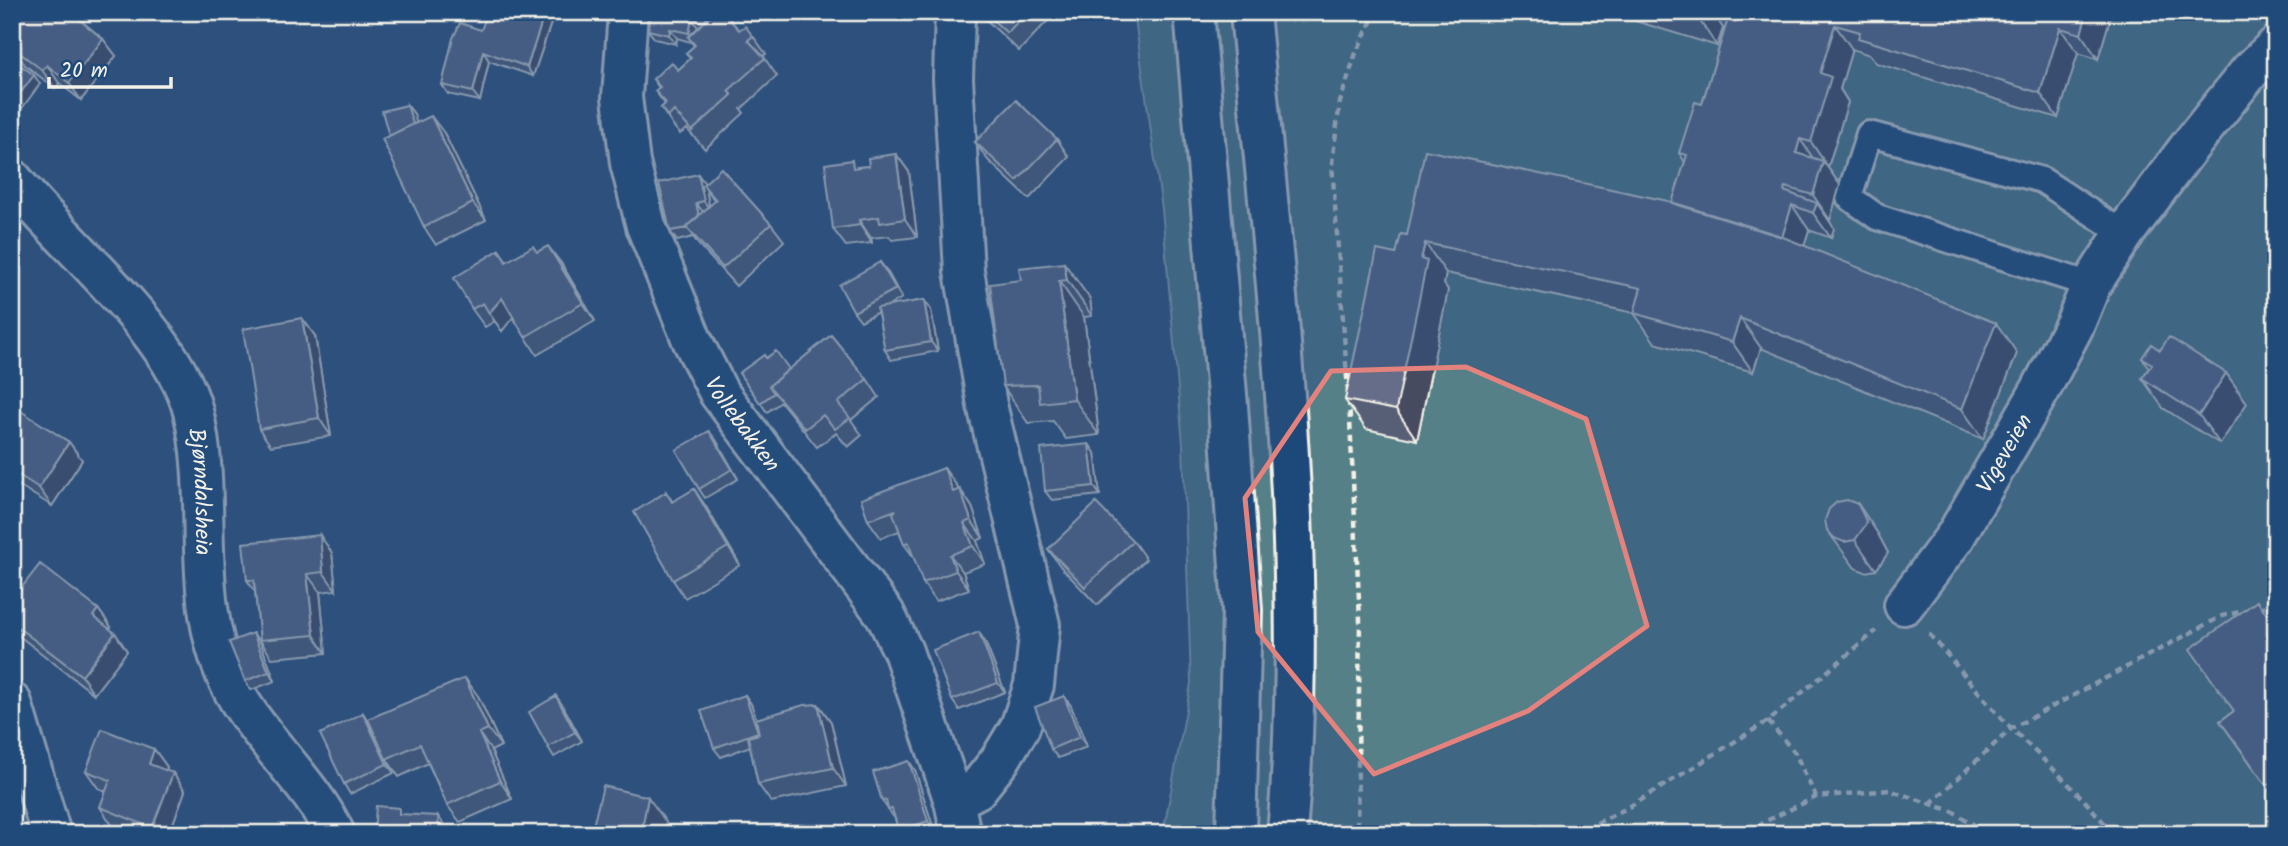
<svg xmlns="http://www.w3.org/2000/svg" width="2288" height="846" font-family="Kalam,sans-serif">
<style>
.green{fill:#558087;stroke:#a4b8b8;stroke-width:2}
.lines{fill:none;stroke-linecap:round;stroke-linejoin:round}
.lane-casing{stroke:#f4f1e8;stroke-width:30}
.street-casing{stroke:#f4f1e8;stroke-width:44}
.highway-casing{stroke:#f4f1e8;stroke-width:44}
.path{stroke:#f4f1e8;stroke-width:4.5;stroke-dasharray:7 5;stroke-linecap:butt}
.lane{stroke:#1f4a7a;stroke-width:24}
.street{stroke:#1f4a7a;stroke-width:38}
.highway{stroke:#1f4a7a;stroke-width:38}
.wall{fill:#575e76;stroke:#f4f1e8;stroke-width:2;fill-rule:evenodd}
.shaded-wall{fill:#474c60;stroke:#f4f1e8;stroke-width:2}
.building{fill:#656d89;stroke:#f4f1e8;stroke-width:2}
.marked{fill:none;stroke:#e4827e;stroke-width:5;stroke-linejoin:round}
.labels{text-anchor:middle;stroke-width:7;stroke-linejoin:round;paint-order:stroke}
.street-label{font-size:23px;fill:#f4f1e8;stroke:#1f4a7a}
</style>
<rect width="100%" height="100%" fill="#2d517d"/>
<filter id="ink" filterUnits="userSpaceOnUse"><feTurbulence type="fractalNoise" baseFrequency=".0143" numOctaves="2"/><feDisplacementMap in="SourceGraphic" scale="14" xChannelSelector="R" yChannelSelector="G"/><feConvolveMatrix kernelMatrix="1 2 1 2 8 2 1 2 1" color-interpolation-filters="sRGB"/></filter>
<g filter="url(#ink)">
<!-- green -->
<path class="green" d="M1134,12H2276V834H1163L1191,683L1183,444L1162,209Z"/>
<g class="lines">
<!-- lane casing -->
<g class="lane-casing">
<path id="lane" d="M2091,285L1877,217L1849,197L1869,134L2042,180L2124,234"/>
</g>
<!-- street casing -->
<g class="street-casing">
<g id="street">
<path id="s1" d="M628,12L622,97L630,163L646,226L692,340L719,393L885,614L903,651L954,801L961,834"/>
<path id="s2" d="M12,179C65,246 172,330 193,411C215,500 188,596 229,682C254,734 312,783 335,834"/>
<path id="s3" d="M1904,605L1955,537L2041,389L2075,324L2091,285L2124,234L2189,147L2250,71L2276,46"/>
<path d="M12,703L51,834"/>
<path d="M954,801L977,789L1000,760L1020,727L1034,685L1040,625L987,405L964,271L953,79L955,12"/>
</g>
</g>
<!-- highway casing -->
<g class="highway-casing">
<path id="highway" d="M1194,12L1228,406L1242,610L1236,834
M1250,12C1275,285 1311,559 1287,834"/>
</g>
<!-- path -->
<path class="path" d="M1348,392L1332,163L1340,102L1356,53L1376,12
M1349,400L1360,620L1357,834
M2258,608L2276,604
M1929,634C1957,665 1982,698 2011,728C2046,763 2082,794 2113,834
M1768,721L1795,753L1816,797
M1930,804L2012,728L2222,616L2249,610
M1575,834L1629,807L1768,721L1876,631
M1748,834L1764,822L1816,797L1889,790L1952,811L1989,834"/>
<!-- lane -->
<use href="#lane" class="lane"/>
<!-- street -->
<use href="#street" class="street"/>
<!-- highway -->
<use href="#highway" class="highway"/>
</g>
<!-- wall -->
<path class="wall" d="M12,12L82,15L79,19L103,39L116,56L81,100L59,83L55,88L25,65L12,47Z
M545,12H550L553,17L533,76L489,61L480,101L448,94L442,85L481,30Z
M723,12L739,30L753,36L766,54L763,56L777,76L741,109L744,113L705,149L687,129L680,134L673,126L661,108L665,104L655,91L659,88L653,79L678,70L690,59L686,53L694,46L691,42L677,38L676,44L655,39L648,30Z
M978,12H1054L1055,13L1019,51Z
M1606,12H2112L2098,59L2078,53L2058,118L1876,63L1870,55L1852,49L1840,89L1848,102L1828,167L1827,166L1840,185L1830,220L1828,219L1834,228L1831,238L1809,230L1804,246L2017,353L1983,439L1761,348L1753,372L1655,343L1634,313L1446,273L1444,284L1448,290L1417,440L1366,429L1345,400L1396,254L1407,235L1672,203L1685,162L1679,153L1702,104L1725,28H1723L1717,46Z
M407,105L414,114L416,123L444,133L486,220L436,245L424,227Z
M1057,139L1069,157L1029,199L988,160L975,142Z
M896,154L909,172L917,237L892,240L889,236L871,238L872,243L846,246L833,229L857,167L869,166Z
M705,184L771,224L784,241L736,286L699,245L693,237L677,241L670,231ZM706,189L715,202L709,206Z
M499,250L507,261L537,252L561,263L595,321L537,355L513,317L502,331L495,321L485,327L472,309Z
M880,262L902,298L887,307L924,300L931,310L938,351L891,360L885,350L878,312L861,321L854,312Z
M1064,263L1090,299L1092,316L1084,317L1099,435L1066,439L1053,421L1028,423L1003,386Z
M302,318L315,336L331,436L271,446L259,429Z
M2160,350L2226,373L2247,403L2220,444L2163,408L2142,378L2149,368L2142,358Z
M766,358L789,369L867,379L879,397L851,420L862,435L848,447L836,433L817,447L781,402L767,412L739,373Z
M12,407L69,442L82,460L52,506L15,483L12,487Z
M716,440L738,479L705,498L699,489Z
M1089,444L1095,453L1100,495L1052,500L1045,491Z
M944,468L958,490L960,489L972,507L983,538L977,541L985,564L963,572L969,589L936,601L923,583L915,559L904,544L899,531L881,538L868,520Z
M694,489L706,507L740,565L685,598L673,580L666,492L673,502Z
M1858,504L1878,534L1888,553L1876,570L1865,572L1855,568L1827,530Z
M1133,541L1146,559L1097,605L1061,567L1048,549Z
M332,553L336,590L320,592L326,653L272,658L260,640L255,592L247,580Z
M12,600L98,609L111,627L109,629L115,633L127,651L94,694L14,632L12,630Z
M2276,627V799L2220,721L2234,711Z
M260,642L275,681L251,690L245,681Z
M985,642L1005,692L959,710L952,700Z
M745,695L751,704L756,719L818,704L831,722L846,786L771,802L758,784L750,746L721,757L714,748Z
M478,696L501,746L491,751L512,799L460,822L447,805L428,763L399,777L388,761L394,773L350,794L344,784L363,713L369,723Z
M556,696L563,706L582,741L554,757L548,747Z
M1064,696L1071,706L1087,747L1058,758L1051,749Z
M154,749L167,767L166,771L173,773L185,791L169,834H135L112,825L100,807L106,791L98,788L86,771Z
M915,770L934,830L924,834H901L899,831L895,819L882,801Z"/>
<!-- shaded-wall -->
<path class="shaded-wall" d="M66,12H80L82,15L75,24Z
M545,12H550L553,17L533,76L527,67Z
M1702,12H1712L1723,28L1717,46L1700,21Z
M2087,12H2112L2098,59L2081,34Z
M692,19L699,29L696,43L689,33Z
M1835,25L1852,49L1840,89L1848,102L1828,167L1811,142L1820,73Z
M2060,28L2078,53L2058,118L2040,93Z
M670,29L677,38L676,44L669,35Z
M103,39L116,56L81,100L69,83Z
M483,51L489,61L480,101L473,92Z
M47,65L59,83L55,88L42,70Z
M34,75L40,84L14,119L12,116V104Z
M407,105L414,114L421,141L415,131Z
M431,116L444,133L486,220L473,203Z
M1800,139L1817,164L1796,153Z
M896,154L909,172L917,237L905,219Z
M1823,161L1840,185L1830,220L1813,195Z
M698,174L705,184L703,185L706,189L710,210L704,201Z
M696,203L703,212L701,225Z
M1817,203L1834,228L1831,238L1813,213Z
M1792,205L1809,230L1798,265L1781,240Z
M859,220L871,238L872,243L860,225Z
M1425,243L1446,273L1444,284L1448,290L1417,440L1396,410L1421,259Z
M548,246L561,263L595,321L583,303Z
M880,262L887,271L902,298L896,289Z
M1064,263L1090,299L1092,316L1067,280Z
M1059,281L1084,317L1099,435L1074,399Z
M502,298L514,316L502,331L489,313Z
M924,300L931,310L938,351L931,342Z
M302,318L315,336L331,436L319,418Z
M1740,318L1761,348L1753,372L1732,342Z
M1996,323L2017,353L1983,439L1962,409Z
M2226,373L2247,403L2220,444L2199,415Z
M709,431L716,440L738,479L732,469Z
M69,442L82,460L52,506L39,488Z
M1089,444L1095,453L1100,495L1094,486Z
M944,468L957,486L965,510L953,492Z
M694,489L706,507L740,565L728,547Z
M960,489L972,507L983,538L971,520Z
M1858,504L1878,534L1888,553L1876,570L1855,540Z
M964,523L977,541L985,564L973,546Z
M320,535L332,553L336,590L323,572Z
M950,555L963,572L969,589L956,571Z
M307,574L320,592L326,653L314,635Z
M98,609L111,627L105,634L93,616Z
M979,632L985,642L1005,692L998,683Z
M115,633L127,651L94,694L82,676Z
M253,633L260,642L275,681L269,672Z
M465,678L478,696L501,746L488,729Z
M745,695L751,704L765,741L758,732Z
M556,696L563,706L582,741L575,732Z
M1064,696L1071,706L1087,747L1080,737Z
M818,704L831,722L846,786L833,768Z
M363,713L369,723L394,773L387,764Z
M479,733L491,751L512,799L500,781Z
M154,749L167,767L161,782L149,764Z
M909,761L915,770L934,830L928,821Z
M173,773L185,791L169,834H156L152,828Z
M648,797L666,822L663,834H641Z
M438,816L445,826V834H439Z"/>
<!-- building -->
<path class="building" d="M12,12H70L103,39L69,83L47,65L42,70L12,47L17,42L12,38Z
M488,12H545L527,67L483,51L473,92L442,85L453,38L460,23L481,30Z
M652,12H708L706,20L704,22L692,19L689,33L670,29L669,35L648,30Z
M714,12H723L739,30L745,26L753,36L748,40L765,58L728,91L732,95L692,131L674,111L668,117L661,108L666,103L655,91L660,87L653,79L671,62L678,70L691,58L686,53L695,45L688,37Z
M984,12H1027L1007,33Z
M1671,12H1702L1700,21Z
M1730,12H2087L2081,34L2060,28L2040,93L1858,38L1860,32L1835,25L1820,73L1831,77L1811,142L1800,139L1796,153L1823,161L1813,195L1785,187L1784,191L1817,203L1813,213L1792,205L1782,237L1672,203L1687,155L1679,153L1695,102L1702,104Z
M12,59L34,75L12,104Z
M1016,100L1057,139L1017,181L975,142Z
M407,105L413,124L389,136L382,111Z
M431,116L473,203L424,227L382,139Z
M1425,150L1668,201L1778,235L1996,323L1962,409L1740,318L1732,342L1634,313L1641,288L1425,243L1421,259L1427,261L1396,410L1345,400L1377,250L1396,254L1401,234L1407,235Z
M896,154L905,219L880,223L879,217L859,220L860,225L833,229L825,164L852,160L853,168L869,166L868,158Z
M721,168L771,224L723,268L686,227L716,200L703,185Z
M698,174L704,201L696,203L699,216L686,227L687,228L670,231L659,183Z
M533,246L537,252L548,246L583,303L525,337L502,298L489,313L483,303L472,309L454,278L499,250L506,262Z
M880,262L896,289L854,312L839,285Z
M1064,263L1067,280L1059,281L1074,399L1040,403L1038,385L1003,386L990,284L1021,280L1019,268Z
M924,300L931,342L885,350L877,308Z
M302,318L319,418L259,429L243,329Z
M831,335L867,379L838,403L850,418L835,429L823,415L805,429L769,386Z
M2169,337L2226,373L2199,415L2142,378L2152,364L2142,358L2151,344L2160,350Z
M776,351L789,369L769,386L774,393L760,403L739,373L764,355L766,358Z
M13,406L69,442L39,488L12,471Z
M709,431L732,469L699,489L676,450Z
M1089,444L1094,486L1045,491L1041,449Z
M944,468L953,492L960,489L971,520L964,523L973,546L950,555L956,571L923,583L908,542L904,544L893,513L896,510L868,520L861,499Z
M694,489L728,547L673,580L634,512L666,492L672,502Z
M1847,500L1858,504L1867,523L1855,540L1844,542L1834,538L1827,530L1825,520L1829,509L1837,502Z
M1096,503L1133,541L1085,587L1048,549Z
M320,535L323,572L307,574L314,635L260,640L254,580H247L243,543Z
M40,564L98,609L93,616L115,633L82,676L12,623V600Z
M2257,601L2276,627V780L2267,786L2220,721L2234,711L2190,649Z
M979,632L998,683L952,700L933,650Z
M253,633L269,672L245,681L229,642Z
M465,678L488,729L479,733L500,781L447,805L420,744L386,759L368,719Z
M745,695L758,732L714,748L701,711Z
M556,696L575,732L548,747L529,712Z
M1064,696L1080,737L1051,749L1035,707Z
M818,704L833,768L758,784L748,737L759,734L756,719L804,705Z
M363,713L387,764L344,784L320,734Z
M102,729L154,749L149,764L173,773L152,828L100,807L110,780L86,771Z
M909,761L928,821L899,831L892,809L888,810L886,800L882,801L873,772Z
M603,786L648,797L641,834H591Z
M376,806L399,808V814L438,816L439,834H374Z
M2192,826L2193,834H2160Z"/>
</g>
<!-- marked area -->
<path d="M0 0H2288V846H0ZM1466,367L1586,419L1647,626L1528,711L1374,774L1258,632L1245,498L1331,371Z" fill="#2d517d" fill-opacity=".55" fill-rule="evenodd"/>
<path class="marked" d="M1466,367L1586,419L1647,626L1528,711L1374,774L1258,632L1245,498L1331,371Z"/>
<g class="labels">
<!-- street labels -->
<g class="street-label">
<text dy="8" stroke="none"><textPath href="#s1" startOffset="438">Vollebakken</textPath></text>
<text dy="8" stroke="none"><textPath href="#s3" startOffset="182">Vigeveien</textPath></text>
<text dy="8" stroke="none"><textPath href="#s2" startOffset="378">Bjørndalsheia</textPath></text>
</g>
</g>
<!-- margin -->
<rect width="2288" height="846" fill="none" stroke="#1f4a7a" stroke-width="42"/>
<rect x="21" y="21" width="2246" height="804" fill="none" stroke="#f4f1e8" stroke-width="2.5" filter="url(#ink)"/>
<!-- scale -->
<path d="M49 77v10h122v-10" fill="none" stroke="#f4f1e8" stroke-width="3.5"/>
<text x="60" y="77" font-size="21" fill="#f4f1e8" stroke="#1f4a7a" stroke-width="5" paint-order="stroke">20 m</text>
</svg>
